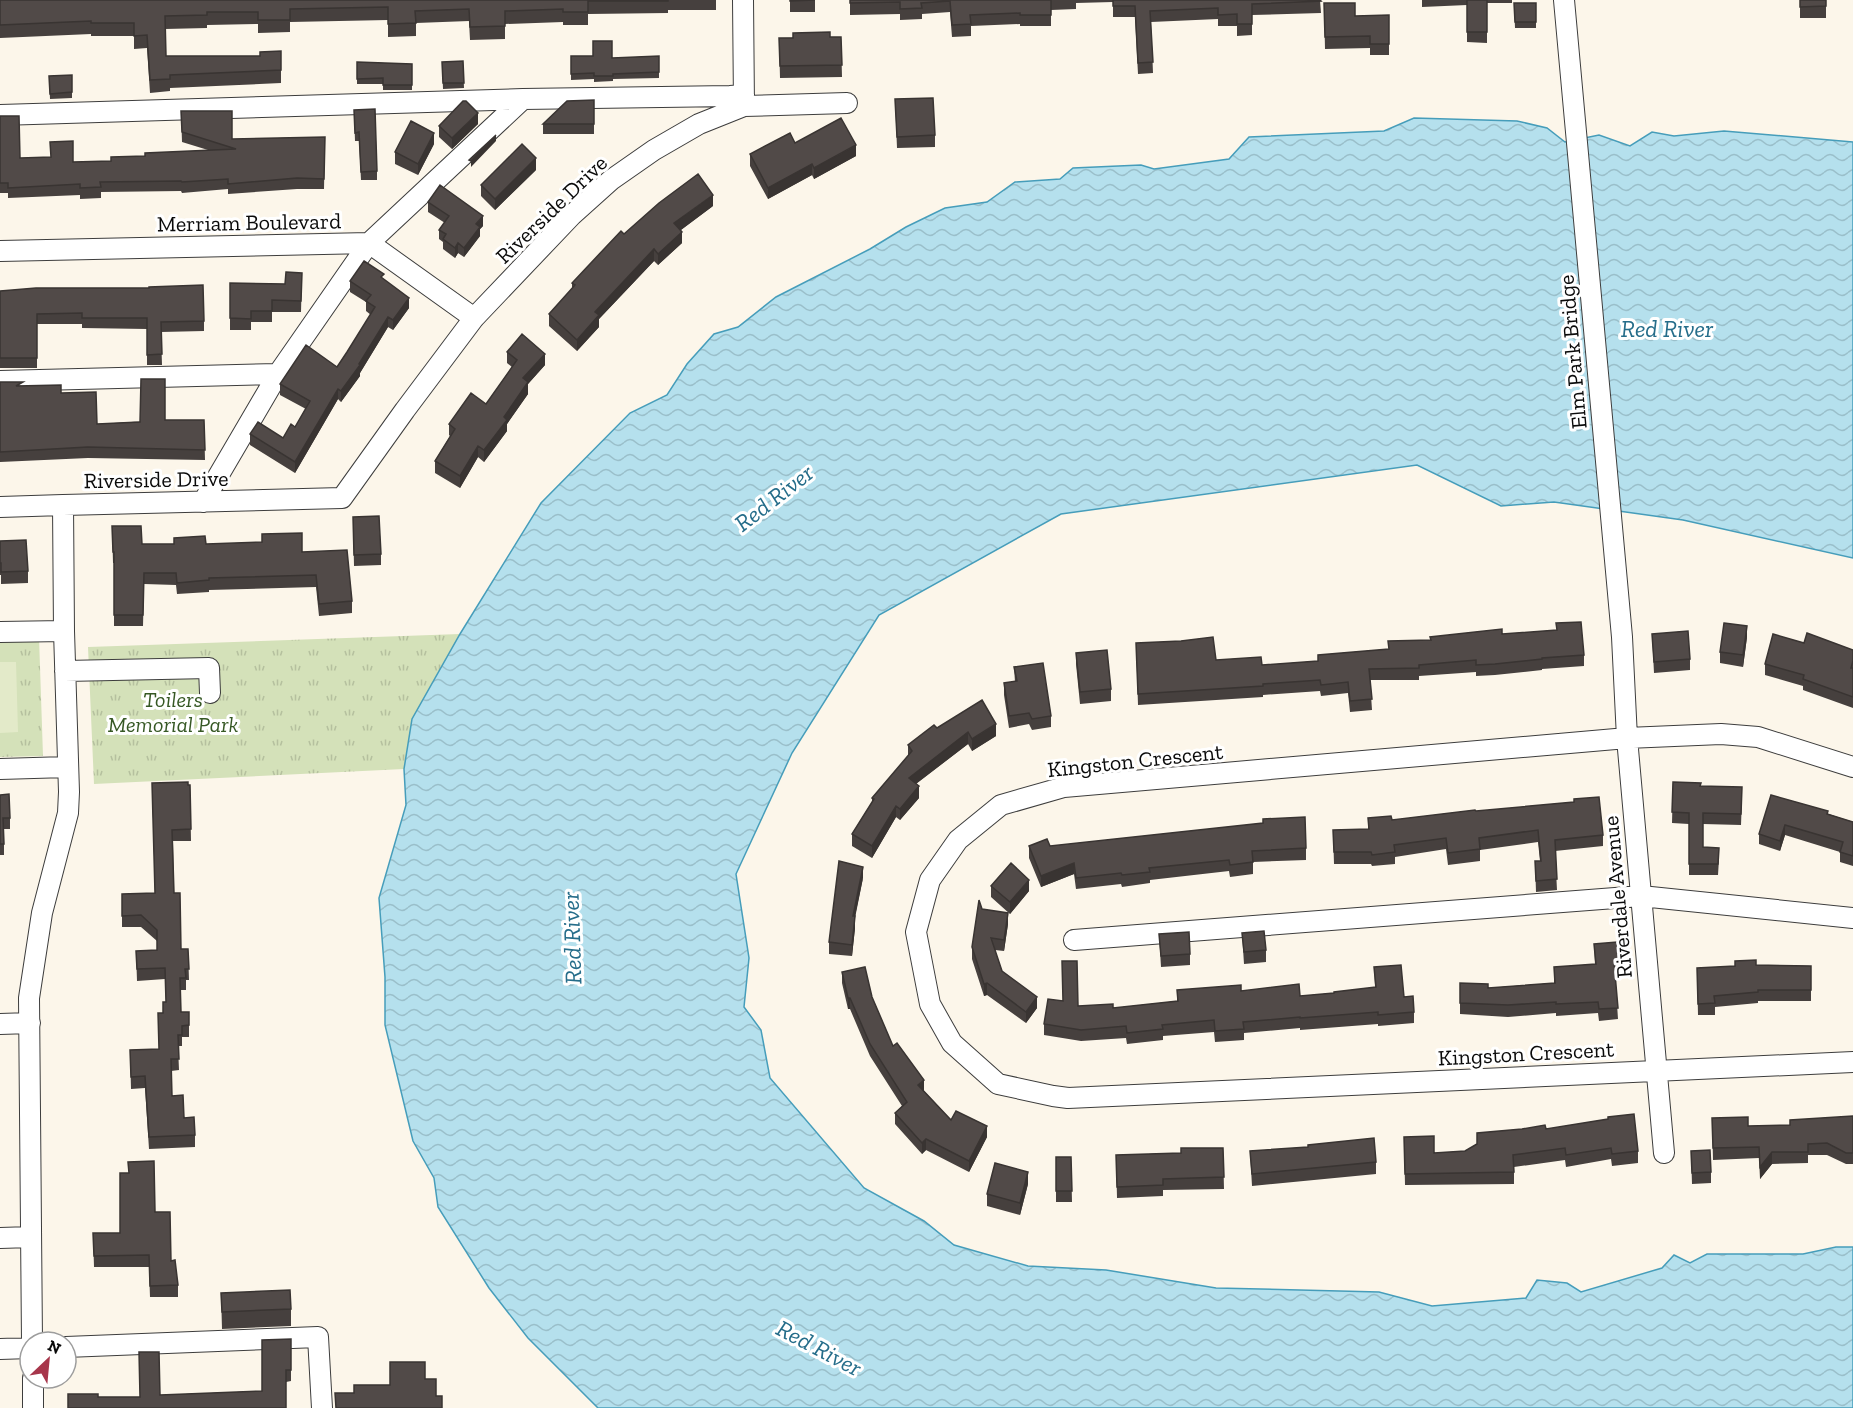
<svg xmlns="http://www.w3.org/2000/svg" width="1853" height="1408" font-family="'Zilla Slab',serif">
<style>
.grass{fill:url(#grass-tufts)}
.pitch{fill:#e3eac9}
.water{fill:url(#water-waves);stroke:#469dba;stroke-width:1.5}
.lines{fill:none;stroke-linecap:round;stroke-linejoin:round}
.minor-casing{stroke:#3d3d3d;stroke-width:22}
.minor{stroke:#fff;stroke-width:20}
.wall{fill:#46403e}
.shaded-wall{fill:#393432}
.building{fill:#514a48;stroke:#393432;stroke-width:1.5}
.labels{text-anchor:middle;stroke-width:6;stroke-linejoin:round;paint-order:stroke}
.street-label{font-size:22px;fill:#0a0a0a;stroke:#fff}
.park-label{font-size:22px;font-style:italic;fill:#365824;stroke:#fff}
.water-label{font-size:24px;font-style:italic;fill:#256d8a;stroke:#fff}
</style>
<defs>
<pattern id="grass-tufts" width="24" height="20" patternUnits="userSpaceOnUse" patternTransform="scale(1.5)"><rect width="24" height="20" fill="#d4e1b9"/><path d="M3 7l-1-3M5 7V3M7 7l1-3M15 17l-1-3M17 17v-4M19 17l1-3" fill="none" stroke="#b5c09e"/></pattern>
<pattern id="water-waves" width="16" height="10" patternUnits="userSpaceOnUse" patternTransform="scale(1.5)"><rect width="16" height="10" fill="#b5e0ed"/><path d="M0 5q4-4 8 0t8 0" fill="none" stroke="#9abfca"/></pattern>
</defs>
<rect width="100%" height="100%" fill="#fcf6ea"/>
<!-- grass -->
<path class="grass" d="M460,634L412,720L404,769L94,784L88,647Z
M39,637L43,756L0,757V639Z"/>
<!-- pitch -->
<path class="pitch" d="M0,662H16L18,732L0,733Z"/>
<!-- water -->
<path class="water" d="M1414,118L1517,121L1547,128L1565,142L1599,135L1630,146L1652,132L1674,136L1724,131L1853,142V558L1683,520L1554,502L1501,506L1417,465L1061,514L879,615L792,753L736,874L749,958L744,1007L761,1030L770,1078L864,1188L924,1221L954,1245L1028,1266L1106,1270L1216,1288L1379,1292L1432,1306L1526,1298L1537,1280L1567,1283L1581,1292L1662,1268L1674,1255L1690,1263L1707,1254H1803L1836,1247H1853V1408H598L528,1338L489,1288L438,1207L434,1178L413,1141L385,1025V977L379,898L406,805L404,769L412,719L460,634L541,503L630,413L667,395L687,364L714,334L738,327L776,297L870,249L906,227L945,208L987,202L1015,182L1060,179L1073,168L1141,165L1154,169L1229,159L1249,137L1384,131Z"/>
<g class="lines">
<!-- minor casing -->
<g class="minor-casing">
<path id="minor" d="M743,0L744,105
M1564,0L1622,637L1627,738L1664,1153
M0,115L523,99L730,96L744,95
M0,251L369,243L474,318
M0,381L278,374
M203,502L278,374L369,243L523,99
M0,507L63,505
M0,632L64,631
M65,671L209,668L210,693
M1853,767L1758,737L1721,734L1627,738L1064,787L1001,805L958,840L930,880L916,932L930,1004L952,1043L998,1084L1053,1096L1068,1098L1853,1062
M0,769L67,767
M1074,940L1641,896L1853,918
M0,1024L30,1023
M0,1238L31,1237
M32,1342L29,998L42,913L68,813L69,792L64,631L63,505L342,498L405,410L474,318L572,215L611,180L654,150L699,124L744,106L847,103
M66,1347L318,1337L322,1408
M0,1349L30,1348
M33,1378V1408"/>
</g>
<!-- minor -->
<use href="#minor" class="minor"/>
</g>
<!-- wall -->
<path class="wall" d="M0,0H716V10H668V13L588,14V25H563V22L505,24V39L470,40L469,21L416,23V36L388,37V20L290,22V32L258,33V24L207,25V28L165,29L166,56H260L281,51V83L170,88V91L150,93L147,48L134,49V36H91V34L0,38Z
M790,0H815V12H790Z
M850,0H1320L1321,13L1252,15V35L1237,36V26H1218V19L1151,22L1153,73L1138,74L1135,17H1113V2L1076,3V9L1051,10V26H1020V24L971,26V36L952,37L950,12L922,14V19L900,20V14L850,15Z
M1422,0H1512V3H1487V43L1467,42V5L1422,7Z
M1800,0H1826V18H1800Z
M1324,3L1355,16L1389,15V55H1370V48L1325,49Z
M1514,3H1536V28H1515Z
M841,37L842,77L780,78L779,38Z
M571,56L612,58L659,56V78L613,79V81L594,82V79L571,80Z
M463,61L464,88L443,89L442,62Z
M357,62L412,64V90H383V84H357Z
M72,75V98L50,99L49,76Z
M895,99L935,135V147L897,148Z
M594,100V134H543V124Z
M354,110L377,171V180H361L359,141H355Z
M181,111L232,139L325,137L324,189H297L228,194V189L182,193L181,191L101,192V198L80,199V195L8,198V193H0V116L20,158L73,162L111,161L208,150L182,142Z
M478,124L452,149L439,137V126Z
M434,144L418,175L395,164V152Z
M750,154L856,156L814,179L812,175L768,199L750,166Z
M536,170L495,210L481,196V185Z
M428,202L483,226L480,229V236L464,257L458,253L455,258L443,249V242L439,239V230L445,223L428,212Z
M713,206L681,230L682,243L658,265L654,261L599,319V327L577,351L549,326V314L572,289V283L624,234Z
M302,273L301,312H272V322H251V330H230V283L285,284Z
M384,279L409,308L393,330L388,327L360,373V376L341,402L338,399L295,473L250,445V434L283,438L295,427L306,409L280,395V384L337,367L371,315L366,311V302L350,292V281Z
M0,291L204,321V331L161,332L162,365H147V329L82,328V324H37V368H0Z
M507,352L545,365L528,384V394L507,424V431L484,462L478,457L460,488L435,473V461L450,436L449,435V424L486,404L512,367L507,363Z
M0,382L61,393L97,424L165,420H204L205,460L88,458L0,462Z
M353,517L381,554V565L354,566Z
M112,526L142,544H206L302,552L352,601V613L319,616L316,587L209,590V592L177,594L176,585L144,584L143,626H114V563H113Z
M0,541L28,571V583L1,584V575H0Z
M1502,634L1584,655V666L1542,669V670L1495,675L1476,676V672L1419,676V680H1370L1372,710L1350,712L1348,693L1321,696L1320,691L1263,695V697L1138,705L1136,643L1216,660L1262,665L1318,661V655L1389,649L1430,640Z
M1652,634L1690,659V670L1654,673Z
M1747,637L1743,667L1720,663V652Z
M1804,643L1853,650V708L1803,690V686L1765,675V664Z
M1076,653L1111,689V701L1080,704L1076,664Z
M1014,667L1051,716V727L1032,730L1029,724L1009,728L1004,695V683L1015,682Z
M937,728L996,736L972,751L968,744L916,784L919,798L900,820L896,817L872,858L852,846V834L872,802V798L908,756V745Z
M1673,782L1700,786L1742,798L1741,825L1703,824V847L1719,859L1718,875H1689V824L1672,823Z
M152,783L190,785L191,841H173L174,893L181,949H188L189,980H186V990H180L181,1012H189V1037H182V1046H178L179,1070L171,1071L172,1096L195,1135V1147L149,1149L145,1088L131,1089L130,1050L159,1049L163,1013L166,1002L165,979L137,981L136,951L157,950V941L141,927H122V894L155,893Z
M0,795L10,818V829H4V855H0Z
M1771,795L1853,822V866L1840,862V852L1785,835L1780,851L1759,844V834Z
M1476,811L1603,835V846L1555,851L1557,890L1536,892L1535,861H1540L1538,842L1480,850V861L1448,865L1446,849L1395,857V864L1372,866L1371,864H1334L1333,830L1368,829V818L1392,820Z
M1029,846H1050L1306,848V860L1253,862V874L1230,877L1229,871L1150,880V883L1122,887L1121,884L1076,889L1074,874L1041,887L1029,858Z
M863,878L855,916V928L852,956L829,954V942Z
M991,886L1029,891L1010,914L991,897Z
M982,909L1008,924L1004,951L995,950L1002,971L1037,1008L1026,1023L987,995L984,996L972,959V947Z
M1242,933L1266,950V962L1244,964Z
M1159,934L1190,954V965L1161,967Z
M1594,944L1618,961V973H1615L1618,1019L1599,1021L1598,1013L1556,1016V1013L1508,1017L1460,1014V983L1488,988L1554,983V967L1595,965Z
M1756,965L1811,966V1001H1758V1003L1715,1007V1015H1698L1697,968Z
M1374,967L1404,997L1414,1012V1023L1378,1026V1024L1300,1030V1028L1244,1033V1040L1215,1042L1214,1032L1163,1036V1040L1127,1044L1126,1038L1081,1041L1044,1035V1024L1078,1006L1113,1008L1177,1001V990L1241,991L1300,996L1334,993L1375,987Z
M842,972L872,997L893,1046L924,1091L951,1120L987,1137L969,1172L926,1150L922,1154L895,1124V1113L902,1106L870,1056L850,1009H848L842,983Z
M1853,1116V1164H1846L1827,1155H1808V1163L1772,1164L1760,1179L1759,1158L1713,1160L1712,1118L1748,1126L1790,1125Z
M1546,1129L1638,1151V1163L1612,1166L1611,1159L1566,1167L1565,1160L1514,1167V1184L1405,1185L1404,1137L1434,1153L1465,1151L1477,1144V1133Z
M1223,1148L1224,1189L1163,1190V1196L1117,1198L1116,1155L1181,1153Z
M1250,1151L1376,1162V1174L1252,1186Z
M1691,1151L1711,1172V1183L1692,1184Z
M1056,1157H1071L1072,1202H1056Z
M1028,1184L1020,1215L987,1206V1194Z
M155,1212L178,1285V1297H150L149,1267H94L93,1233H120Z
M221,1293L291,1309V1326L222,1329Z
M291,1339V1381L286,1382V1408L98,1397H140L160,1395L262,1391Z"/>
<!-- shaded-wall -->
<path class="shaded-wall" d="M478,113V124L452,149V138Z
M434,133V144L418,175V164Z
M496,135V141L471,167V161Z
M856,145V156L814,179V168Z
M536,158V170L495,210V199Z
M812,164V175L768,199V188Z
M713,195V206L674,235V223Z
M483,216V226L480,229V236L464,257V248L476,224Z
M682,232V243L658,265V254Z
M458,243V253L455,258V248Z
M654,249V261L599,319V327L577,351V340L595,312Z
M409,298V308L393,330V320Z
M388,317V327L360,373V376L341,402V391Z
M545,354V365L528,384V394L507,424V431L484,462V450L504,417L523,378Z
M338,389V399L295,473V462Z
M478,446V457L460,488V476Z
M1747,626V637L1743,667V655Z
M996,724V736L972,751V739Z
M968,732V744L909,789V778Z
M919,786V798L900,820V809Z
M896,806V817L872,858V846Z
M1785,825V835L1780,851V841Z
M1074,863V874L1041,887V876Z
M863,867V878L853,928V916Z
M1029,880V891L1010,914V902Z
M1008,913V924L1004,951V940Z
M855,916V928L852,956V945Z
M987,983V995L984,996V984Z
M1037,997V1008L1026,1023V1012Z
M848,998H850V1009H848Z
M924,1080V1092L918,1085Z
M987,1126V1137L969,1172V1161Z
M926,1139V1150L922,1154V1143Z
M1772,1152V1164L1760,1179V1167Z
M1028,1172V1184L1020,1215V1203Z"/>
<!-- building -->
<path class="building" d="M0,0H668V1H588V12H563V9L505,11V26L470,27L469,9L415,11L416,23L388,24V7L290,9V20H258V12H207V15L165,16L166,56H260V52L281,51V70L170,75V79L150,80L147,35L134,36V23H91V21L0,25Z
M790,0H815L790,1Z
M850,0H1051V15H1020V13L970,15L971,24L952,25L950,1L921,3L922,8L900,9V2L850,3Z
M1113,0H1320L1321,1L1252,4V24H1237V14L1218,15V8L1150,11L1153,62L1138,63L1135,6H1113Z
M1467,0H1487V32H1467Z
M1800,0H1826V6L1800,7Z
M1324,3H1355V16L1389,15V44H1370V36L1325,37Z
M1514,3H1536V22H1515Z
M830,32V37H841L842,65L780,66L779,38H793V33Z
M593,41H612V58L659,56V72L613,74V76H594V73L571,74V56H593Z
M463,61L464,83H443L442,62Z
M357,62L412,64V85H383V78L357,79Z
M72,75V92L50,94L49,76Z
M933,98L935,135L897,137L895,99Z
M594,100V124H543L567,101Z
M463,101H466L478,113L452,138L439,126Z
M375,109L377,171L361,172L359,132L355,133L354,110Z
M181,111H232V139L325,137L324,179L297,178L228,184V179L182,182L181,181L100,182L101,187L80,188V184L8,188V183H0V116H19L20,158L51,157L50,142L73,141V162L111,161V157L145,156V153L236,149L182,132Z
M841,118L856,145L814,168L812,164L768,188L750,154L790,133L795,143Z
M411,121L434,133L418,164L395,152Z
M496,135L471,161L469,160Z
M522,144L536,158L495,199L481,185Z
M698,174L713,195L674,223L682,232L658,254L654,249L595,312L599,315L577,340L549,314L575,285L572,283L621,231L624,234L659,203Z
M440,185L483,216L476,224L480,227L464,248L458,243L455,248L443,239L446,234L439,230L449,216L428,202Z
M364,261L384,274L381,277L409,298L393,320L388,317L359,364L360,365L341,391L338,389L295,462L250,434L258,422L283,438L291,424L295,427L310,401L280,384L306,345L337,367L347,352L375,307L366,301L371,295L350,281Z
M286,272L302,273L301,301L272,300V311H251V319L230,318V283L285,284Z
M203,285L204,321L161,322L162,354L147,355V318H82V313L37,314V358H0V291L36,288H149V287Z
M522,334L545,354L523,378L528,382L504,417L507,420L484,450L478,446L460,476L435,461L455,429L449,424L471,393L486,404L517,360L507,352Z
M141,379H165V420H204L205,450L88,447L0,452V382H23L16,386L61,385V393L96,392L97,424L140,422Z
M379,516L381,554L354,555L353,517Z
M112,526H141L142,544H174V538L205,536L206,544L262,542V534L302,533V552L347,550L352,601L319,604L316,575L209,578V580L177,583L176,573H144L143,615H114V552H113Z
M26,540L28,571L1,572V563H0V541Z
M1581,622L1584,655L1542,658V659L1495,664L1476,665V660L1419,665V668L1369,669L1372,699L1350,701L1348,682L1321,685L1320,680L1263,684V686L1138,694L1136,643L1181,641L1213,637L1216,660L1261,657L1262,665L1318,661V655L1389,649L1388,641L1431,640L1430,637L1502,629V634L1557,630L1556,623Z
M1724,623L1747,626L1743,655L1720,652Z
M1688,631L1690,659L1654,662L1652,634Z
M1807,633L1853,650V661L1851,668H1853V697L1803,679L1804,675L1765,664L1773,634L1804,643Z
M1107,650L1111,689L1080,692L1076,653Z
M1043,663L1051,716L1032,719L1029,713L1009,716L1004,683L1017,681L1014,667Z
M982,700L996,724L972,739L968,732L909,778L919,786L900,809L896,806L872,846L852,834L874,799L872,798L912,751L908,745L934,725L937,728Z
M188,782V785H190L191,829L172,830L174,893H180L181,949H188L189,969H185L186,978H180L181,1012H189V1025L182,1026V1035H178L179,1059H171L172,1096L183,1095L184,1118L194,1117L195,1135L149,1137L145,1076L131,1077L130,1050L159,1049L158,1013H163V1002H166L165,968L137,969L136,951L157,950V930L141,915L122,916V894L155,893L152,783Z
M1673,782L1701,783L1700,786L1742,787L1741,814L1703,813V847L1719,848L1718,864H1689V813L1672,812Z
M9,794L10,818H3L4,844H0V795Z
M1771,795L1828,811L1827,814L1853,822V856L1840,852L1843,842L1785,825L1780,841L1759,834Z
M1599,797L1603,835L1555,840L1557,879L1536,881L1535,861H1541L1538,830L1479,838L1480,849L1448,853L1446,838L1394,845L1395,852L1372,855L1371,852H1334L1333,830L1369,829L1368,818L1391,816L1392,820L1475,810L1476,811L1574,802V799Z
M1305,817L1306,848L1252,851L1253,862L1230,865L1229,860L1149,868L1150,872L1122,875L1121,873L1076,878L1074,863L1041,876L1029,846L1047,839L1050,846L1263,823V819Z
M839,861L863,867L853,916H855L852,945L829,942Z
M1011,863L1029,880L1010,902L991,886Z
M979,900L982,909L1008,913L1004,940L991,938L1002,971L1037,997L1026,1012L987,983L984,984L972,947Z
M1264,931L1266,950L1244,952L1242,933Z
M1189,932L1190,954L1161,956L1159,934Z
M1617,942L1618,961L1614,962L1618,1008L1599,1009L1598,1002L1556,1004V1002L1508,1005L1460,1003V983L1488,984V988L1555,983L1554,967L1596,964L1594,944Z
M1756,960V965L1811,966V990H1758V992L1714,996L1715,1003L1698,1004L1697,968L1735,966V961Z
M1062,961H1077L1078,1006L1113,1004V1008L1178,1001L1177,990L1241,985V991L1299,984L1300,996L1334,993V992L1376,987L1374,967L1401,965L1404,997L1413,996L1414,1012L1378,1015V1012L1300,1018V1017L1243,1022L1244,1029L1215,1031L1214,1020L1162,1025L1163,1029L1127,1033L1126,1026L1081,1030L1044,1024L1048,999L1063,1001Z
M865,967L872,997L893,1046L897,1043L924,1080L918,1085L951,1120L956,1111L987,1126L969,1161L926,1139L922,1143L895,1113L907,1102L870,1044L850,998H848L842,972Z
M1634,1114L1638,1151L1612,1154L1611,1148L1566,1155L1565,1148L1513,1155L1514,1172L1405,1174L1404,1137L1434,1136V1153L1465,1151L1477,1144V1133L1522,1129L1545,1125L1546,1129L1608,1119V1117Z
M1853,1116V1153H1846L1827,1143L1808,1144V1152H1772L1760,1167L1759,1147L1713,1148L1712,1118L1748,1117V1126L1790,1125V1120Z
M1374,1138L1376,1162L1252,1174L1250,1151L1308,1147V1145Z
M1181,1148H1223L1224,1177L1163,1179V1185L1117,1187L1116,1155L1181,1153Z
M1710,1150L1711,1172L1692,1173L1691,1151Z
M1056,1157H1071L1072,1191H1056Z
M154,1161L155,1212H170L171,1261L175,1260L178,1285L150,1286L149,1255L94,1256L93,1233H120V1173H129L128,1162Z
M995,1163L1028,1172L1020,1203L987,1194Z
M290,1290L291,1309L222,1312L221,1293Z
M291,1339V1370H286V1408H68V1394H98V1397H140L139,1352H159L160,1395L262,1391V1340Z
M390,1362H425V1379H436V1396H442V1408H336L335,1393H354V1385H390Z"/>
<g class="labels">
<!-- street labels -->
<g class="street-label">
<text transform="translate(551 209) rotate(-44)" y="8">Riverside Drive</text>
<text transform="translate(249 222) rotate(-1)" y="8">Merriam Boulevard</text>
<text transform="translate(1572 352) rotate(-95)" y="8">Elm Park Bridge</text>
<text transform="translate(156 479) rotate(-1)" y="8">Riverside Drive</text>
<text transform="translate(1135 760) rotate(-6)" y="8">Kingston Crescent</text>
<text transform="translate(1617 897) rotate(-95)" y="8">Riverdale Avenue</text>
<text transform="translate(1526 1053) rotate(-3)" y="8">Kingston Crescent</text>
</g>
<!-- park labels -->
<g class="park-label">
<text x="173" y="707">Toilers<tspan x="173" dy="25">Memorial Park</tspan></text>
</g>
<!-- water labels -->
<g class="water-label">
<text x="1667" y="337">Red River</text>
<text transform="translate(774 498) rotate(-38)" y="8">Red River</text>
<text transform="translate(572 938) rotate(-92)" y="8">Red River</text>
<text transform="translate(819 1348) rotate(28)" y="8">Red River</text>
</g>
</g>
<!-- north arrow -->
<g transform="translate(48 1360) rotate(26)"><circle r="28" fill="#ffffff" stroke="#9d9d9d" stroke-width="1.5"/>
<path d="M0-4.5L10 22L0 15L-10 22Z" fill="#a7364b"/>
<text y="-9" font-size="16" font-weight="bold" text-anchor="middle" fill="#0a0a0a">N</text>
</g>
</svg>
